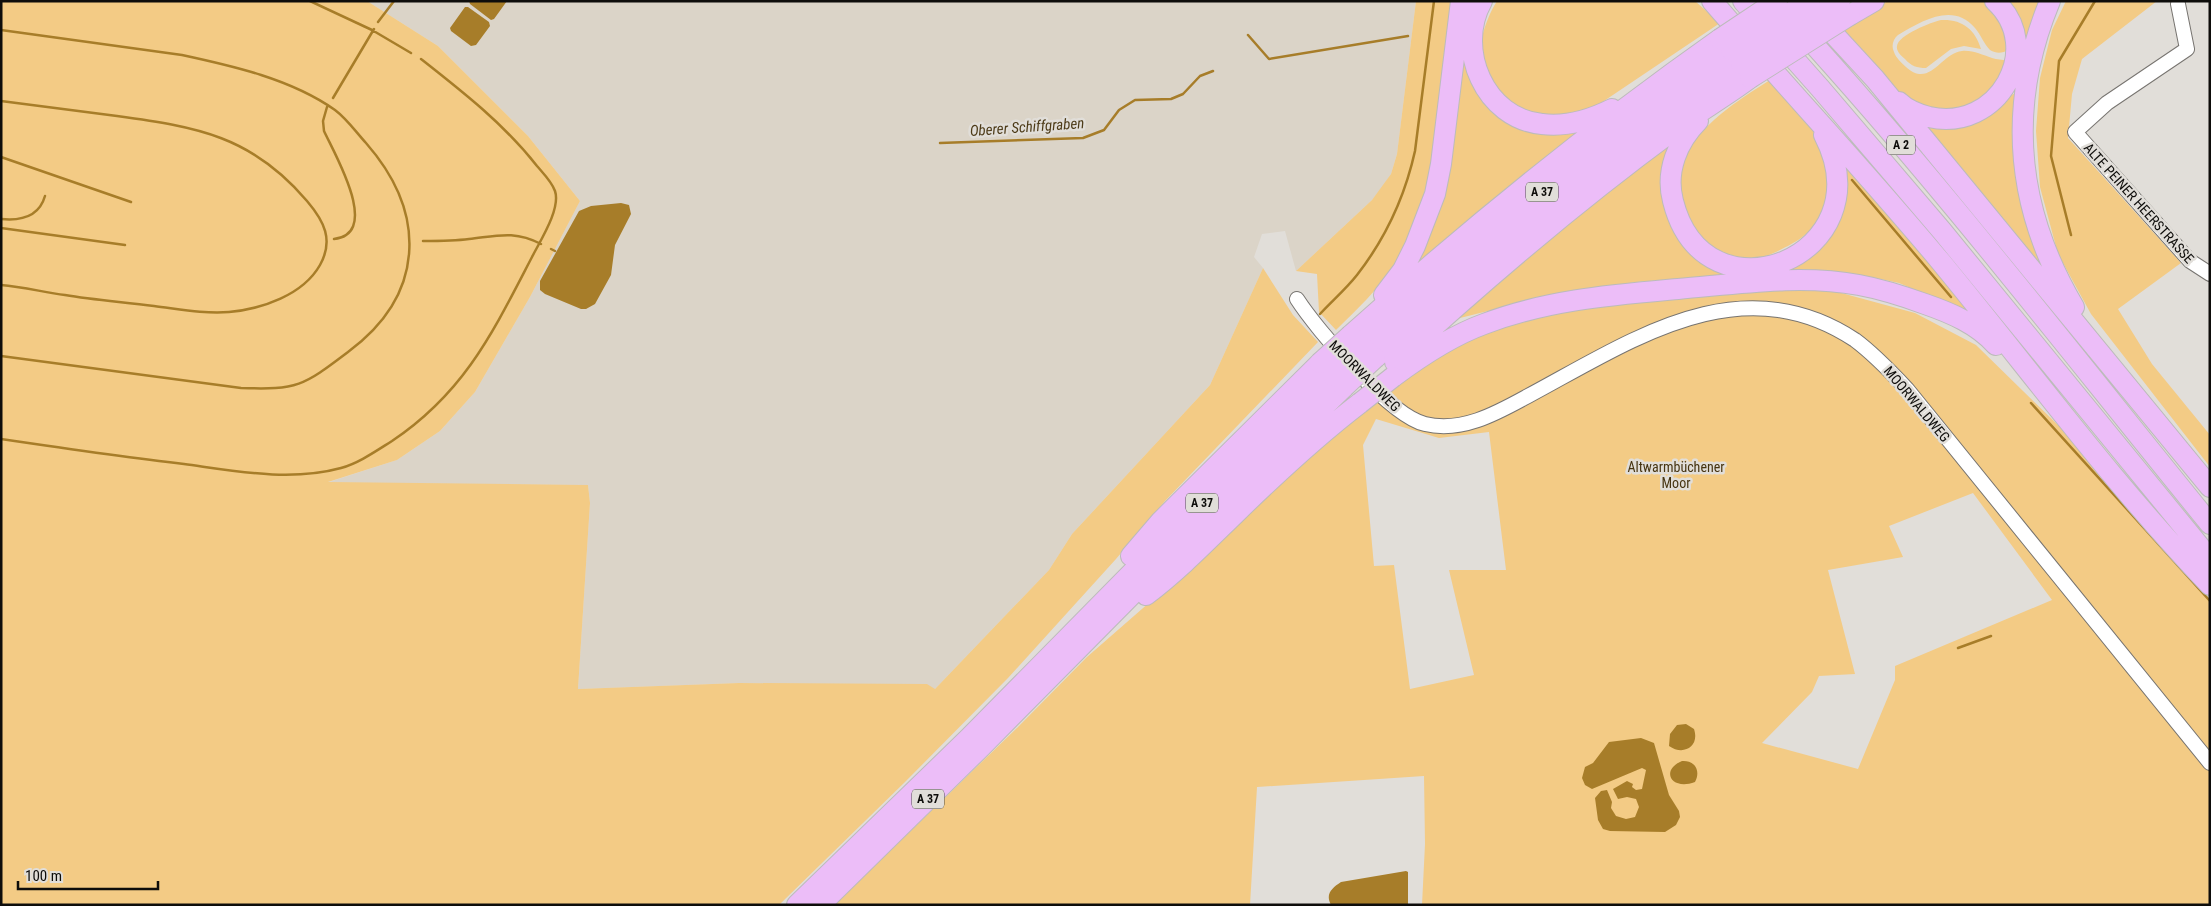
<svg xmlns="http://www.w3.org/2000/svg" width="2211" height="906" font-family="'Roboto Condensed',sans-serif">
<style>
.built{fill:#dbd4c8}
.green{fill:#f3cb85;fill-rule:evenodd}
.water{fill:#a77d29}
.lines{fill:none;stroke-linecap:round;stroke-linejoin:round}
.stream{stroke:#a77d29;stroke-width:2.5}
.minor-casing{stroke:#777470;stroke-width:16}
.highway-casing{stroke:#bcbbbb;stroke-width:22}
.minor{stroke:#fff;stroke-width:14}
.highway{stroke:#ecbdf8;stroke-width:20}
.highway-bridge-casing{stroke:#bcbbbb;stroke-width:22;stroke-linecap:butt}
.highway-bridge{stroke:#ecbdf8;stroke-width:20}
.labels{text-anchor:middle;stroke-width:5;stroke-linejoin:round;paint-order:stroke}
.shield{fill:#e1ded9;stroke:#4d4c49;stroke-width:1}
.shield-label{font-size:12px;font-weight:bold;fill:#0e0d0b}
.street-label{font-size:14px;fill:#0e0d0b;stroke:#e1ded9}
.park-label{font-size:14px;fill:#463411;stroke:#e1ded9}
.water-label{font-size:15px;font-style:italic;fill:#4d3b18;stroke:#e1ded9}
</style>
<rect width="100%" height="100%" fill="#e1ded9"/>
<!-- built -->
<path class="built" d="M367,1H1416L1397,154L1391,174L1386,183L1372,200L1296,271L1285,231L1262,234L1254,257L1263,268L1210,385L1072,534L1049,570L935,689L739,683L578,689L590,503L588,485L326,483L397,460L440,431L475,392L530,297L580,201L528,136L438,46Z"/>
<!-- green -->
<path class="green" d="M1,1H367L438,46L528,136L580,201L530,297L475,392L440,431L397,460L328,482L588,485L590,503L578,689L739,683L927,684L935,689L1049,570L1072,534L1210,385L1263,268L1293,315L1318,342L1165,501L1116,559L1008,678L905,782L779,905H1Z
M1416,1H1455C1443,86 1439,191 1394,265C1378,290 1356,310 1336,330L1319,312L1317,274L1296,271L1372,200L1391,174L1397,154Z
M1465,1H1475L1491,106L1593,124L1405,275L1412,261Z
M1497,1H1695L1720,23L1598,105C1593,107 1587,111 1581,113C1534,129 1473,90 1482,37C1485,25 1490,12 1497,1Z
M1888,1H1989L1998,10L2009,50C2002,53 1997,54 1990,50C1984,44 1981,35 1975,28C1953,2 1922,21 1898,35C1893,39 1891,46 1894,52C1896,58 1901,62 1906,67C1930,89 1941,53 1962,51C1973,50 1982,55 1992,58C1997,60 2002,59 2007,61L1994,94L1946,115L1904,101L1840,32L1862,15Z
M2004,1H2045L2025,51Z
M2066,1H2157L2082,59L2072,94L2068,138L2181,263L2118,309L2152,364L2210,435V467L2091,314L2058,254L2040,187L2036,131L2040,78L2052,30Z
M1941,20C1962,19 1975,29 1981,49L1964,46L1951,49L1926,68C1917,68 1911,66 1905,59C1901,56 1896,51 1897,46C1898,35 1932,22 1941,20Z
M1770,80C1783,93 1799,107 1808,122C1831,159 1840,209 1801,238C1791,245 1765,259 1753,259C1736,260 1704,248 1695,234C1687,220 1680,199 1680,184C1681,177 1679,167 1682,161C1700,124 1737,101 1770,80Z
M2017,92L2058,293L1929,139L1924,120L2005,99Z
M1671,141V216L1743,271L1821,240L1836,146L1987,327L1946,303L1899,283L1862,275L1803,269L1637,282L1560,293L1456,319L1622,177Z
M1772,288L1834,291L1915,313L1976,345L2063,430L2112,484L2210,601V905H1422L1425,844L1424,776L1257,787L1250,905H834L1019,726L1087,657L1214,546L1341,426L1448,347L1529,314ZM1376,419L1439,438L1489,432L1506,570H1449L1474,675L1410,689L1394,565L1374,566L1363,445ZM1973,493L2052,600L1895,666V680L1858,769L1762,743L1812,692L1819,676L1855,674L1828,570L1903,557L1889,526Z"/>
<!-- water -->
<path class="water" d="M469,1H507L494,19L491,20L470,4Z
M465,7H468L489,22L490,26L476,45L471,46L451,31L450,28Z
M621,203L629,205L631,214L615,245L611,275L595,304L586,309H581L545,294L540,290V281L579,211L591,206Z
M1686,724L1694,729C1700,747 1683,756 1669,746L1670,734L1677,725Z
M1641,738L1654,743L1669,795L1679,811L1680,817L1676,825L1665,832L1610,831L1603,829L1598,820L1595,798L1601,791L1607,790L1612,802L1611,808L1616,816L1626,819L1635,817L1639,807L1636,799L1627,797L1618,799L1613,789L1627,781L1633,784L1632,787L1636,790L1642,789L1646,770L1642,768L1592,789L1585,785L1582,778L1585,767L1593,763L1609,742Z
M1682,761C1695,760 1701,771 1695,782C1671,791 1660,770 1682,761Z
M1406,871L1408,872V905H1331C1325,894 1332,888 1341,882Z"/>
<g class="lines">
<!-- stream -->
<path class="stream" d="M310,1L372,30L411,53
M378,22L394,1
M1,30L182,55C233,66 291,79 335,110C347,119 356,132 366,143C428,214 425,295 348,352C303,386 298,390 241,388L1,356
M1248,35L1269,59L1408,36
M333,98L374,29
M1,101C40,106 78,111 117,116C197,127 252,136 307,201C324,221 334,240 320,265C303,295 262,309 229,312C204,314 179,309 154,306C124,302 94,300 65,295C43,292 23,287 1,285
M327,107L323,121L324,131C334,153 382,234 334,239
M940,143L1083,138L1104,130L1119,110L1135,100L1171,99L1183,94L1200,76L1213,71
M1,157L131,202
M1852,180L1951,297
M1,219C21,221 39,217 45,196
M1,228L125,245
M2071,235L2051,156L2059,61L2095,1
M423,241C438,241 454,241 469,239C497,236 514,230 541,244
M551,249L555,251
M1320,314C1332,301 1346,289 1357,275C1385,239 1405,196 1415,151L1434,1
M2031,403L2210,601
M1,439C62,448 123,457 184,464C235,471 290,482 341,468C359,463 376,451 392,441C465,392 493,332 532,257C540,241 561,209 555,191C552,182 543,173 537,166C504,124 463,92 421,59
M1958,648L1991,636"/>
<!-- minor casing -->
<g class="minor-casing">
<path id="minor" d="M2178,4L2187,49L2107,103L2075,132L2190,261L2210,274
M1297,299C1317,330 1390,416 1425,424C1462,433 1497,413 1528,396C1631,341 1740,264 1855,340C1874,354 1891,372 1907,389L2210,763"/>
</g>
<!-- highway casing -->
<g class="highway-casing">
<path id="highway" d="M1482,1C1455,49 1485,119 1542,124C1566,127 1590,120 1612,109
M1712,1C1788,89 1867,173 1941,262C2030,370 2113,484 2210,585
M1743,1L1820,88L1942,231L2210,559
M2050,1C2006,107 2016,209 2074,307
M1850,15L1874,1
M1817,16L1875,79L2210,487
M1798,27C1943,186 2074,357 2210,524
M1899,102C1907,110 1918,114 1929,117C1998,133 2046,48 1995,1
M1698,121C1678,141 1665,171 1673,201C1705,329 1887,256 1824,135
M1384,295L1403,270L1415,246L1435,194L1441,164L1461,1
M1351,335C1469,229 1591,130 1720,39
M1364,348C1423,293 1483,239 1546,188C1606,140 1668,95 1731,50
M1375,358C1434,305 1493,252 1555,201C1614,153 1678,108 1741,64
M1395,362C1484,280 1577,201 1675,129C1700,111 1726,96 1750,78
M1393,377C1421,356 1451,336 1484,324C1547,300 1612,295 1678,289C1737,284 1800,274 1859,285C1881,289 1903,296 1925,304C1951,313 1977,324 1996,345
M1131,556L1161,521L1320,363
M1146,595C1179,570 1207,541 1237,512C1276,474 1317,436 1360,403
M797,905L969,738L1173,531L1333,376
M820,905L980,748L1185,541L1344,387"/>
</g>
<!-- minor -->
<use href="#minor" class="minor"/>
<!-- highway -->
<use href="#highway" class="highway"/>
<!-- highway-bridge casing -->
<g class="highway-bridge-casing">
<path id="highway-bridge" d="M1720,39L1777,1
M1731,50L1809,1
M1741,64L1840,1
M1750,78L1850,15
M1320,363L1351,335
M1333,376L1364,348
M1344,387L1375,358
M1360,403L1393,377"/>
</g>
<!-- highway-bridge -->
<use href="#highway-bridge" class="highway-bridge"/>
</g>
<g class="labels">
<!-- shield labels -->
<g class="shield">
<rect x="1887" y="135.5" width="28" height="19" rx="4"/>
<rect x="1526" y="182.5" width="32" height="19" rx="4"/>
<rect x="1186" y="493.5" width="32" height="19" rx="4"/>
<rect x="912" y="789.5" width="32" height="19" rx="4"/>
</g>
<g class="shield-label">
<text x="1901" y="149">A 2</text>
<text x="1542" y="196">A 37</text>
<text x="1202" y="507">A 37</text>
<text x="928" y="803">A 37</text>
</g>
<!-- street labels -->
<g class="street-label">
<text transform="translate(2139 203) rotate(48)" y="5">ALTE PEINER HEERSTRASSE</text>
<text transform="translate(1365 376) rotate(45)" y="5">MOORWALDWEG</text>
<text transform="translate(1917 404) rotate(50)" y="5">MOORWALDWEG</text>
</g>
<!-- park labels -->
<g class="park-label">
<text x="1676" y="472">Altwarmbüchener<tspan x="1676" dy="16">Moor</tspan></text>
</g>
<!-- water labels -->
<g class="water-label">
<text transform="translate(1027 127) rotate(-4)" y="5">Oberer Schiffgraben</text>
</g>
</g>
<!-- border -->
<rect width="2211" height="906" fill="none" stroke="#0e0d0b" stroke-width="5"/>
<!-- scale -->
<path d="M18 881v8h140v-8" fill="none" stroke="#0e0d0b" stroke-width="2.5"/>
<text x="25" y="881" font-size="15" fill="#0e0d0b" stroke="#e1ded9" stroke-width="4" paint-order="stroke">100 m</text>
</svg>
